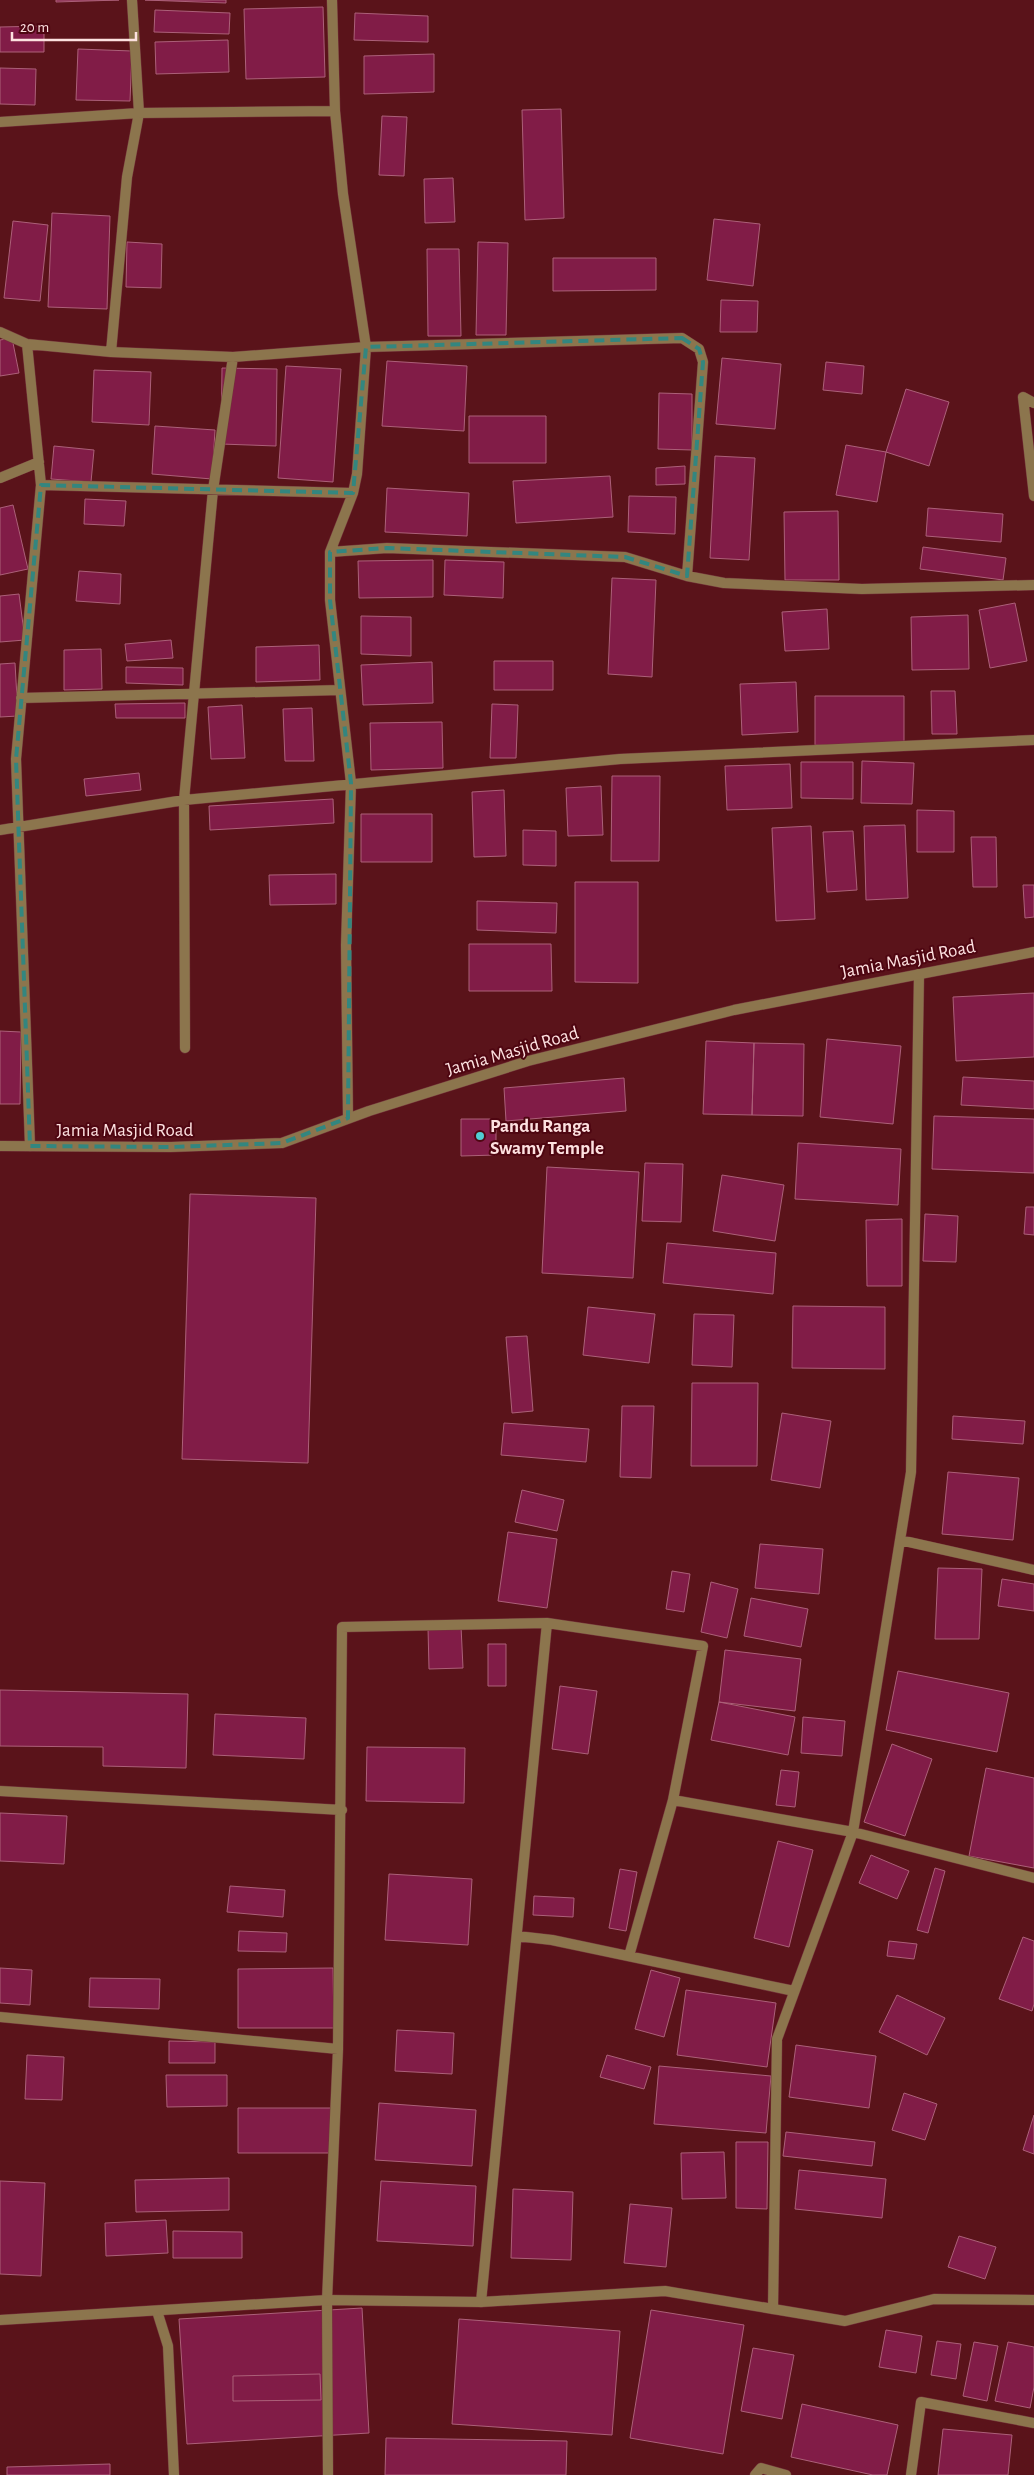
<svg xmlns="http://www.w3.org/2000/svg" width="1034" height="2475" font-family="'Alegreya Sans',sans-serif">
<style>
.building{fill:#811c47;stroke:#ac6079}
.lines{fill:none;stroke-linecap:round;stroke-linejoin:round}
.minor-casing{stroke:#74343a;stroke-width:11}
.tertiary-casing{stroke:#74343a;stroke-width:11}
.minor{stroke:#8c754d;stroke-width:10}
.tertiary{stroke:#8c754d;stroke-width:10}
.marked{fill:none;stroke:#33867f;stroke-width:4;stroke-dasharray:10 6;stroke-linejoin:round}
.poi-dot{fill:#51ccd3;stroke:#4e0611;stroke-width:2}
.labels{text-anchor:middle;stroke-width:4;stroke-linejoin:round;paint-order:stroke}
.street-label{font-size:19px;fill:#fde1e0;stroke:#4e0611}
.poi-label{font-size:19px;font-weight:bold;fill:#fde1e0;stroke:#4e0611;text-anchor:start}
</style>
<rect width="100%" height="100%" fill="#5a131a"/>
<!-- building -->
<path class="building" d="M56,0H119L56,2Z
M145,0H226V3Z
M323,7L325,77L246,79L244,9Z
M155,10L230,13L229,34L154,32Z
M355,13L428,16V42L354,40Z
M44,26V52H0V27Z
M228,40L229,72L156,74L155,42Z
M78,49L132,51L130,101L76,100Z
M434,54V92L364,94V56Z
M0,68L36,69L35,105L0,104Z
M561,109L564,218L525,220L522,110Z
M382,116L407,117L404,176L379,175Z
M453,178L455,222L425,223L424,179Z
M52,213L110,216L107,309L48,307Z
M714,219L760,224L753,286L707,280Z
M13,221L48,225L40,301L4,298Z
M127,242L162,244L161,288L126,287Z
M478,242L508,243L506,335H476Z
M427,249H459L461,336H428Z
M553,258H656V290L553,291Z
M721,300L758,301L757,332H720Z
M12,338L19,373L0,376V340Z
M722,358L781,364L775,429L716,424Z
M387,361L467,366L464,431L382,426Z
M826,362L864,366L862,394L823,390Z
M286,366L341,369L333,482L278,478Z
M222,368L277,369L276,446L221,444Z
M94,370L151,372L149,425L92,422Z
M906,389L949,402L929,466L886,452Z
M659,393L692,394V450L658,449Z
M469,416H546V463H469Z
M155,426L215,430L212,479L152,474Z
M846,445L886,452L877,502L836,495Z
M54,446L94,450L91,482L51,479Z
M715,456L755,458L749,560L710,558Z
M685,466V484L656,485V468Z
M610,476L613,517L516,523L513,481Z
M387,488L469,493L467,536L385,532Z
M629,496L676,497L675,534L628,532Z
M85,499L126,501L124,526L84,524Z
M13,505L28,569L0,575V508Z
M928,508L1003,514L1001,542L926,536Z
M838,511L839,580H785L784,512Z
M923,547L1006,558L1003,580L920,569Z
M433,560V597L359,598L358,561Z
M445,560L504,562L503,598L444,595Z
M79,571L121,574L120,604L76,601Z
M612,578L656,580L652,677L608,674Z
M19,594L25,640L0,642V596Z
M1015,603L1027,661L990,668L979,610Z
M827,609L829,649L785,651L782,612Z
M968,615L969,669L912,670L911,617Z
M361,616L411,617V656L361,654Z
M171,640L173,658L127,661L125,644Z
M319,645L320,680L256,682V647Z
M101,649L102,689L64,690V650Z
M494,661H553V690H494Z
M432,662L433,703L363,705L361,665Z
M15,663L18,716L0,717V664Z
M126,667L183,668V685L126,683Z
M796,682L798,732L742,735L740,684Z
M931,691H955L957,734H932Z
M815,696H904V745H815Z
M185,703V718H116L115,704Z
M492,704L518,705L516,758H490Z
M242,705L245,758L211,759L208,707Z
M312,708L314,761H285L283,709Z
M442,722L443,768L371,770L370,723Z
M862,761L914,763L912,804L861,803Z
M801,762H853V799L801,798Z
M790,764L792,808L727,810L725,766Z
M139,773L141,790L86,796L84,779Z
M612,776H660L659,861H611Z
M601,786L603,835L568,836L566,788Z
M504,790L506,856L474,857L472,792Z
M333,799L334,823L210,830L209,806Z
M917,810L954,811V852H917Z
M361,814H432V862H361Z
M905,825L908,898L866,900L864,826Z
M811,826L815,919L776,921L772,828Z
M523,830L556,831V866L523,865Z
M853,831L857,890L827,892L823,832Z
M971,837H996L997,887H973Z
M336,874V904L270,905L269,875Z
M575,882H638V983L575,982Z
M1023,885H1034V917L1025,918Z
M477,901L557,903L556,933L477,930Z
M469,944H551L552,991H469Z
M1034,993V1057L956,1061L953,997Z
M0,1031L21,1032L20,1104H0Z
M827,1039L901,1046L893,1124L820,1117Z
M706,1041L754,1043L752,1115L703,1114Z
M754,1043L804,1044L803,1116L752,1115Z
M963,1077L1034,1081V1109L961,1105Z
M624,1078L626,1111L506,1121L504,1088Z
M934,1116L1034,1119V1173L932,1169Z
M461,1119H496V1155L461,1156Z
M798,1143L901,1149L898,1205L795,1199Z
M645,1163L683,1164L681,1222L642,1221Z
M547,1167L639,1172L633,1278L542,1273Z
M722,1175L784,1185L775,1241L713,1231Z
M190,1194L316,1198L308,1463L182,1459Z
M1026,1207H1034V1235L1024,1234Z
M925,1214L958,1216L956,1262L923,1261Z
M902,1219V1286H867L866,1220Z
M667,1243L776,1253L773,1294L663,1283Z
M793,1306L885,1307V1369L792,1368Z
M588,1307L655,1314L649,1363L583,1355Z
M694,1314L734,1315L732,1367L692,1365Z
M527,1336L533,1411L512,1413L506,1337Z
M692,1383H758L757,1466H691Z
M622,1406H654L651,1478L620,1477Z
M782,1413L831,1421L820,1488L771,1480Z
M953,1416L1025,1421L1023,1444L952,1439Z
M504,1423L589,1429L586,1462L501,1455Z
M948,1472L1019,1478L1013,1540L942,1534Z
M522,1490L564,1500L557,1531L515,1522Z
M508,1532L557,1539L547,1608L498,1601Z
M760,1544L823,1549L819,1594L755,1588Z
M938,1568L982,1569L979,1639H935Z
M672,1571L690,1574L684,1612L666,1609Z
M1002,1579L1034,1584V1611L998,1606Z
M711,1582L738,1589L727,1638L701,1632Z
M751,1598L808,1609L801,1647L744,1636Z
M461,1626L463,1668L429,1669L428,1628Z
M488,1644H506V1686H488Z
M725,1650L801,1659L795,1711L719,1702Z
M898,1671L1009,1693L997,1752L886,1730Z
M560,1686L597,1691L588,1754L552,1749Z
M0,1690L188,1694L186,1768L103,1766V1747L0,1746Z
M719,1702L795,1717L788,1755L711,1740Z
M215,1714L306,1718L304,1759L213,1755Z
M803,1717L845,1721L842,1756L801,1753Z
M892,1744L932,1759L905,1836L864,1822Z
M367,1747L465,1748L464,1803L366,1801Z
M986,1768L1034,1778V1868L969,1856Z
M781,1770L799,1772L795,1807L776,1805Z
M0,1813L67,1816L64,1864L0,1861Z
M778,1841L813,1850L789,1947L754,1938Z
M871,1855L909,1871L897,1899L859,1883Z
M935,1868L945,1871L928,1933L917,1930Z
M620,1869L637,1872L626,1931L609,1928Z
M389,1874L472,1879L468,1945L385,1940Z
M230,1886L285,1890L283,1917L227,1912Z
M534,1896L574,1898L573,1917L533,1915Z
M239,1931L287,1933L286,1952L238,1951Z
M1023,1937L1034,1941V2004L1032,2011L999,1999Z
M889,1941L917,1944L914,1959L887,1956Z
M0,1968L32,1970L30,2005L0,2003Z
M333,1968L334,2028H238V1969Z
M651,1970L680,1978L664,2037L635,2029Z
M90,1978L160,1979L159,2009L89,2007Z
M686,1990L776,2003L767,2067L677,2055Z
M897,1995L945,2018L927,2055L879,2032Z
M397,2030L454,2033L452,2074L395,2071Z
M169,2041L215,2042V2063H169Z
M796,2045L876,2056L869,2108L789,2097Z
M27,2055L64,2057L62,2100L25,2099Z
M607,2055L651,2067L644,2089L600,2077Z
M659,2066L771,2076L766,2133L654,2124Z
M166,2075H227V2106L167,2107Z
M904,2093L937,2104L925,2140L892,2130Z
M379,2103L476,2110L472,2166L375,2160Z
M238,2108H331V2153H238Z
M1034,2115V2154L1023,2150Z
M786,2132L875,2142L872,2166L783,2156Z
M736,2142H768L767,2209L736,2208Z
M724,2152L726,2198L682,2199L681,2153Z
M799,2170L886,2179L882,2218L795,2209Z
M229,2178V2210L136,2212L135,2180Z
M0,2181L45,2183L41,2276L0,2274Z
M381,2181L476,2186L473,2246L377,2241Z
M513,2189L573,2192L571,2260L511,2258Z
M630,2204L672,2208L666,2267L624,2263Z
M166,2220L168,2253L106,2256L105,2223Z
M173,2231L242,2232V2258H173Z
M959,2236L996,2247L985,2279L948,2267Z
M362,2308L369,2433L187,2444L179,2319Z
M651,2310L744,2325L723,2454L630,2438Z
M459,2319L620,2331L612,2435L452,2424Z
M886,2330L922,2336L916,2373L879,2367Z
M937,2341L961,2344L956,2379L931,2375Z
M974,2342L998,2346L987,2401L963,2396Z
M1008,2342L1034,2347V2387L1030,2408L995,2401Z
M753,2348L794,2355L782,2419L741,2411Z
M320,2374L321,2400L233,2401V2376Z
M802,2404L898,2425L887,2475H873L791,2457Z
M943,2429L1012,2435L1008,2475H938Z
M386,2438L567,2441L566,2475H385Z
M110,2464V2475H7V2467Z"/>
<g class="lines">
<!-- minor casing -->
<g class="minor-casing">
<path id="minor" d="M332,0L335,111L343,194L366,347L682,338L699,349L703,362L687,576
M0,122L139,113L335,111
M0,332L27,344L111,352L233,357L366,347L357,474L353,493L330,552V600L351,783L346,945L348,1118
M27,344L41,485L16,759L30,1146
M111,352L127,177L139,113L132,0
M1034,403L1023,397L1034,496
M0,478L39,462
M41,485L353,493
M330,552L387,548L625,557L687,576L724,583L862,589L1034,585
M21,698L340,690
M0,830L184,800L620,759L1034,740
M185,1048L184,800L213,490L233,357
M900,1540L1034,1570
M0,1791L342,1810
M517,1936L552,1940L794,1991
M629,1956L673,1800
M0,2017L338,2049
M481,2302L547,1623
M773,2309L777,2039L853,1832L911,1472L919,974
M157,2311L168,2346L174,2475
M328,2475L327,2300L338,2049L342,1627L547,1623L703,1646L673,1800L853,1832L1034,1878
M755,2475L761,2468L786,2475
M911,2475L921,2402L1034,2423"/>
</g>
<!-- tertiary casing -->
<g class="tertiary-casing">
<path id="tertiary" d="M0,1146L171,1147L282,1143L369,1111L528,1061L734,1010L1034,952
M0,2320L327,2300L481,2302L665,2291L845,2321L934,2299L1034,2300"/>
</g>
<!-- minor -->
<use href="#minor" class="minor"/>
<!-- tertiary -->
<use href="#tertiary" class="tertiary"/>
</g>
<!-- marked area -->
<path class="marked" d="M682,338L699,349L703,362L687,576L625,557L387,548L330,552V600L351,783L348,1118L282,1143L171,1147L30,1146L16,759L41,485L353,493L366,347Z"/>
<!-- markers -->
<circle class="poi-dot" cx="480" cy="1136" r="5"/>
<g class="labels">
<!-- street labels -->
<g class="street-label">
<text transform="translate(908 958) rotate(-11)" y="7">Jamia Masjid Road</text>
<text transform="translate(512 1050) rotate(-16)" y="7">Jamia Masjid Road</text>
<text x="125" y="1136">Jamia Masjid Road</text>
</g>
<!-- poi labels -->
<g class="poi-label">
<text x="490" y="1132">Pandu Ranga<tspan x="490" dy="22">Swamy Temple</tspan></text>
</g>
</g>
<!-- scale -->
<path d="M12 32v8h124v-8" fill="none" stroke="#fde1e0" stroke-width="2.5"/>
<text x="20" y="32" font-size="15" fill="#fde1e0" stroke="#4e0611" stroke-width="4" paint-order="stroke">20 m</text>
</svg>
